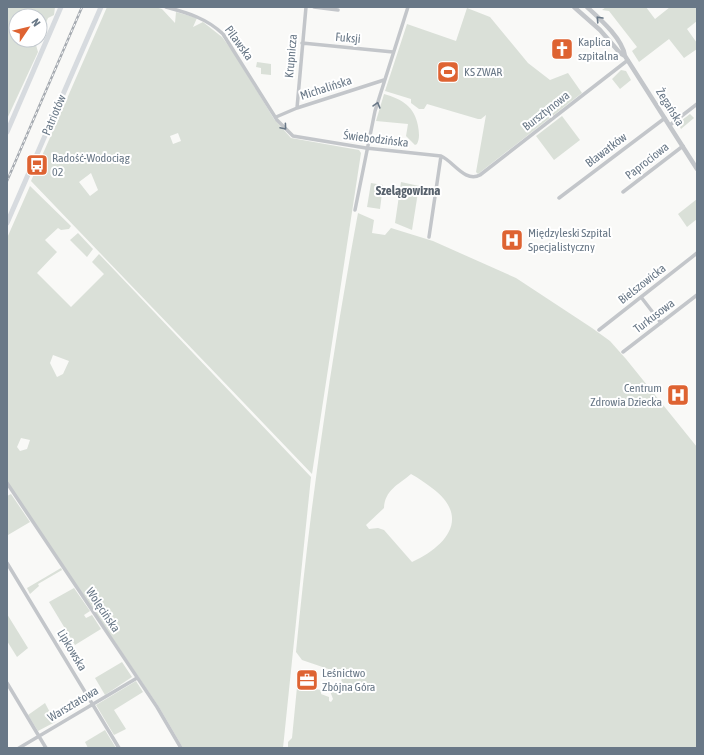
<svg xmlns="http://www.w3.org/2000/svg" width="704" height="755" font-family="'Asap Condensed',sans-serif">
<style>
.green{fill:#dae0d8;fill-rule:evenodd}
.lines{fill:none;stroke-linecap:round;stroke-linejoin:round}
.minor{stroke:#c3c6ca;stroke-width:3.5}
.tertiary{stroke:#c3c6ca;stroke-width:4.5}
.secondary{stroke:#d7dbdf;stroke-width:5}
.rail-casing{stroke:#a6abb1;stroke-width:2.5}
.rail{stroke:#fff;stroke-width:1;stroke-dasharray:3;stroke-linecap:butt}
.oneway{stroke:#697887}
.labels{text-anchor:middle;stroke-width:4;stroke-linejoin:round;paint-order:stroke}
.street-label{font-size:12px;fill:#697887;stroke:#fff}
.poi-label{font-size:12px;fill:#697887;stroke:#fff;text-anchor:start}
.neighbourhood-label{font-size:13px;font-weight:bold;fill:#57616c;stroke:#fff}
</style>
<rect width="100%" height="100%" fill="#f9f9f7"/>
<!-- green -->
<path class="green" d="M7,7H55L54,15L48,18L40,36V16H16V40H38L36,45L38,52L7,119Z
M107,7H155L162,9L175,23L176,12L197,18L193,27L203,22L222,37L234,53L274,119L291,138L359,150L361,153L312,474L31,181ZM178,133L181,141L173,144L170,136ZM91,173L98,190L90,196L79,182Z
M606,7H646L655,19L670,7H697V21L687,29L697,43V49L684,58L669,39L639,62L632,51L637,47L609,11L602,10Z
M467,8L490,17L528,63L550,80L568,73L582,93L478,174L476,172L486,115L481,119H478L427,104L424,109H419L411,103V99L385,91L407,24L456,41Z
M257,62L271,64V75L261,74V68L256,67Z
M621,70L626,71L631,80L620,89L612,79Z
M384,94C402,99 415,107 418,126C419,132 420,138 417,144L415,145L406,136L408,124L376,121Z
M690,114L694,118L681,129L678,123Z
M562,116L580,140L554,160L536,136Z
M401,182L419,186L412,230L395,223Z
M371,183L383,185L380,209L367,207Z
M30,186L71,226L69,229L61,230L58,228L45,240L57,252L37,273L71,307L104,274L92,262L99,254L311,477L283,748H183L159,707L7,482V238ZM53,355L69,361L63,374L57,377L50,363ZM21,438L30,440L27,449L20,451L17,447Z
M697,199V219L687,227L678,214Z
M358,213L374,220L372,233L385,235L391,228L433,241L516,278L592,328L610,341L626,359L697,447V748H288V742L292,738L297,687L322,690L321,694L329,697V701L331,702L333,699L330,691L332,685L341,684L342,676L340,673L302,660L296,652C310,505 331,359 358,213ZM411,474C419,478 425,483 432,488C471,517 447,546 412,562L384,530L378,528L369,529L366,525L384,508C385,490 398,485 411,474Z
M78,233L93,249L87,257L70,240Z
M11,494L30,522L8,535L7,496Z
M61,568L62,570L38,584L39,586L30,594L27,588Z
M74,588L90,611L84,615L86,618L92,615L101,629L75,645L49,602Z
M7,614L28,648L17,657L7,641Z
M122,662L132,677L105,695L95,678Z
M136,681L143,692L114,710L126,729L114,735L96,705Z
M45,703L55,722L38,731L28,715Z
M105,730L116,748H88L85,742Z"/>
<g class="lines">
<!-- minor -->
<path class="minor" d="M166,7C188,13 206,18 223,34L277,120L293,136L366,148L441,156C453,161 465,183 480,175L628,60
M314,7L338,10
M302,43L393,52
M297,108L306,7
M276,117L297,108L384,80
M670,125L697,104
M623,192L683,146
M559,198L665,118
M355,210L375,111L408,7
M429,237L441,156
M641,297L661,323
M599,330L697,253
M623,352L697,295
M7,483L157,707L181,748
M7,563L119,748
M7,683L46,748
M19,748L137,678"/>
<!-- tertiary -->
<path class="tertiary" d="M574,7L600,30L620,53L625,56L697,169
M587,7C600,19 622,38 625,56"/>
<!-- secondary -->
<path class="secondary" d="M7,132L61,7
M7,223L101,7"/>
<!-- rail casing -->
<g class="rail-casing">
<path id="rail" d="M7,181L82,7"/>
</g>
<!-- rail -->
<use href="#rail" class="rail"/>
</g>
<!-- one-way arrows -->
<defs><path id="oneway-chevron" d="M-2-3.5L2.5 0L-2 3.5" fill="none" stroke-width="1.6" stroke-linecap="round" stroke-linejoin="round"/></defs>
<g class="oneway">
<use href="#oneway-chevron" transform="translate(599 19) rotate(-133)"/>
<use href="#oneway-chevron" transform="translate(377 105) rotate(-74)"/>
<use href="#oneway-chevron" transform="translate(284 127) rotate(50)"/>
</g>
<!-- icons -->
<defs>
<g id="church-square" transform="scale(1.15)"><rect x="-9" y="-9" width="18" height="18" rx="4" fill="#de6332" stroke="#fff"/><path d="M-1.2-6h2.4v3.5h3.3v2.4h-3.3V6h-2.4V-.1h-3.3v-2.4h3.3Z" fill="#fff"/></g>
<g id="stadium-square" transform="scale(1.15)"><rect x="-9" y="-9" width="18" height="18" rx="4" fill="#de6332" stroke="#fff"/><path d="M0-5a6.5 5 0 1 0 0 10a6.5 5 0 1 0 0-10ZM-3.5-1.8h7v3.6h-7Z" fill="#fff"/></g>
<g id="bus-square" transform="scale(1.15)"><rect x="-9" y="-9" width="18" height="18" rx="4" fill="#de6332" stroke="#fff"/><path d="M-5-6H5V4H4V6H2V4H-2V6H-4V4H-5ZM-3.5-4V0h7V-4ZM-3.5 1.2v1.5H-2V1.2ZM2 1.2v1.5H3.5V1.2Z" fill="#fff"/></g>
<g id="hospital-square" transform="scale(1.15)"><rect x="-9" y="-9" width="18" height="18" rx="4" fill="#de6332" stroke="#fff"/><path d="M-5-5h3v3.5h4V-5h3V5h-3V1.5h-4V5h-3Z" fill="#fff"/></g>
<g id="office-square" transform="scale(1.15)"><rect x="-9" y="-9" width="18" height="18" rx="4" fill="#de6332" stroke="#fff"/><path d="M-6-3h4V-5.5h4V-3h4V5H-6ZM-1-4.5V-3h2v-1.5ZM-6 0V1H6V0Z" fill="#fff"/></g>
</defs>
<g fill-rule="evenodd">
<use href="#church-square" x="562" y="49"/>
<use href="#stadium-square" x="448" y="72"/>
<use href="#bus-square" x="37" y="165"/>
<use href="#hospital-square" x="512" y="240"/>
<use href="#hospital-square" x="678" y="395"/>
<use href="#office-square" x="307" y="680"/>
</g>
<g class="labels">
<!-- street labels -->
<g class="street-label">
<text transform="translate(348 38) rotate(5)" y="4">Fuksji</text>
<text transform="translate(239 43) rotate(54)" y="4">Pilawska</text>
<text transform="translate(291 56) rotate(-85)" y="4">Krupnicza</text>
<text transform="translate(326 88) rotate(-18)" y="4">Michalińska</text>
<text transform="translate(670 107) rotate(58)" y="4">Żegańska</text>
<text transform="translate(546 111) rotate(-38)" y="4">Bursztynowa</text>
<text transform="translate(54 115) rotate(-67)" y="4">Patriotów</text>
<text transform="translate(376 139) rotate(7)" y="4">Świebodzińska</text>
<text transform="translate(606 150) rotate(-37)" y="4">Bławatków</text>
<text transform="translate(647 161) rotate(-38)" y="4">Paprociowa</text>
<text transform="translate(642 284) rotate(-38)" y="4">Bielszowicka</text>
<text transform="translate(654 316) rotate(-37)" y="4">Turkusowa</text>
<text transform="translate(103 610) rotate(56)" y="4">Wolęcińska</text>
<text transform="translate(72 650) rotate(59)" y="4">Lipkowska</text>
<text transform="translate(73 704) rotate(-31)" y="4">Warsztatowa</text>
</g>
<!-- poi labels -->
<g class="poi-label">
<text x="578" y="46">Kaplica<tspan x="578" dy="14">szpitalna</tspan></text>
<text x="464" y="76">KS ZWAR</text>
<text x="52" y="162">Radość-Wodociąg<tspan x="52" dy="14">02</tspan></text>
<text x="528" y="237">Międzyleski Szpital<tspan x="528" dy="14">Specjalistyczny</tspan></text>
<text x="662" y="392" text-anchor="end">Centrum<tspan x="662" dy="14">Zdrowia Dziecka</tspan></text>
<text x="322" y="677">Leśnictwo<tspan x="322" dy="14">Zbójna Góra</tspan></text>
</g>
<!-- neighbourhood labels -->
<g class="neighbourhood-label">
<text x="408" y="195">Szelągowizna</text>
</g>
</g>
<!-- border -->
<rect width="704" height="755" fill="none" stroke="#697887" stroke-width="16"/>
<!-- north arrow -->
<g transform="translate(28 28) rotate(55)"><circle r="19" fill="#ffffff" stroke="#c3c9cf"/>
<path d="M0-3L7 15L0 10L-7 15Z" fill="#de6332"/>
<text y="-6" font-size="11" font-weight="bold" text-anchor="middle" fill="#697887">N</text>
</g>
</svg>
